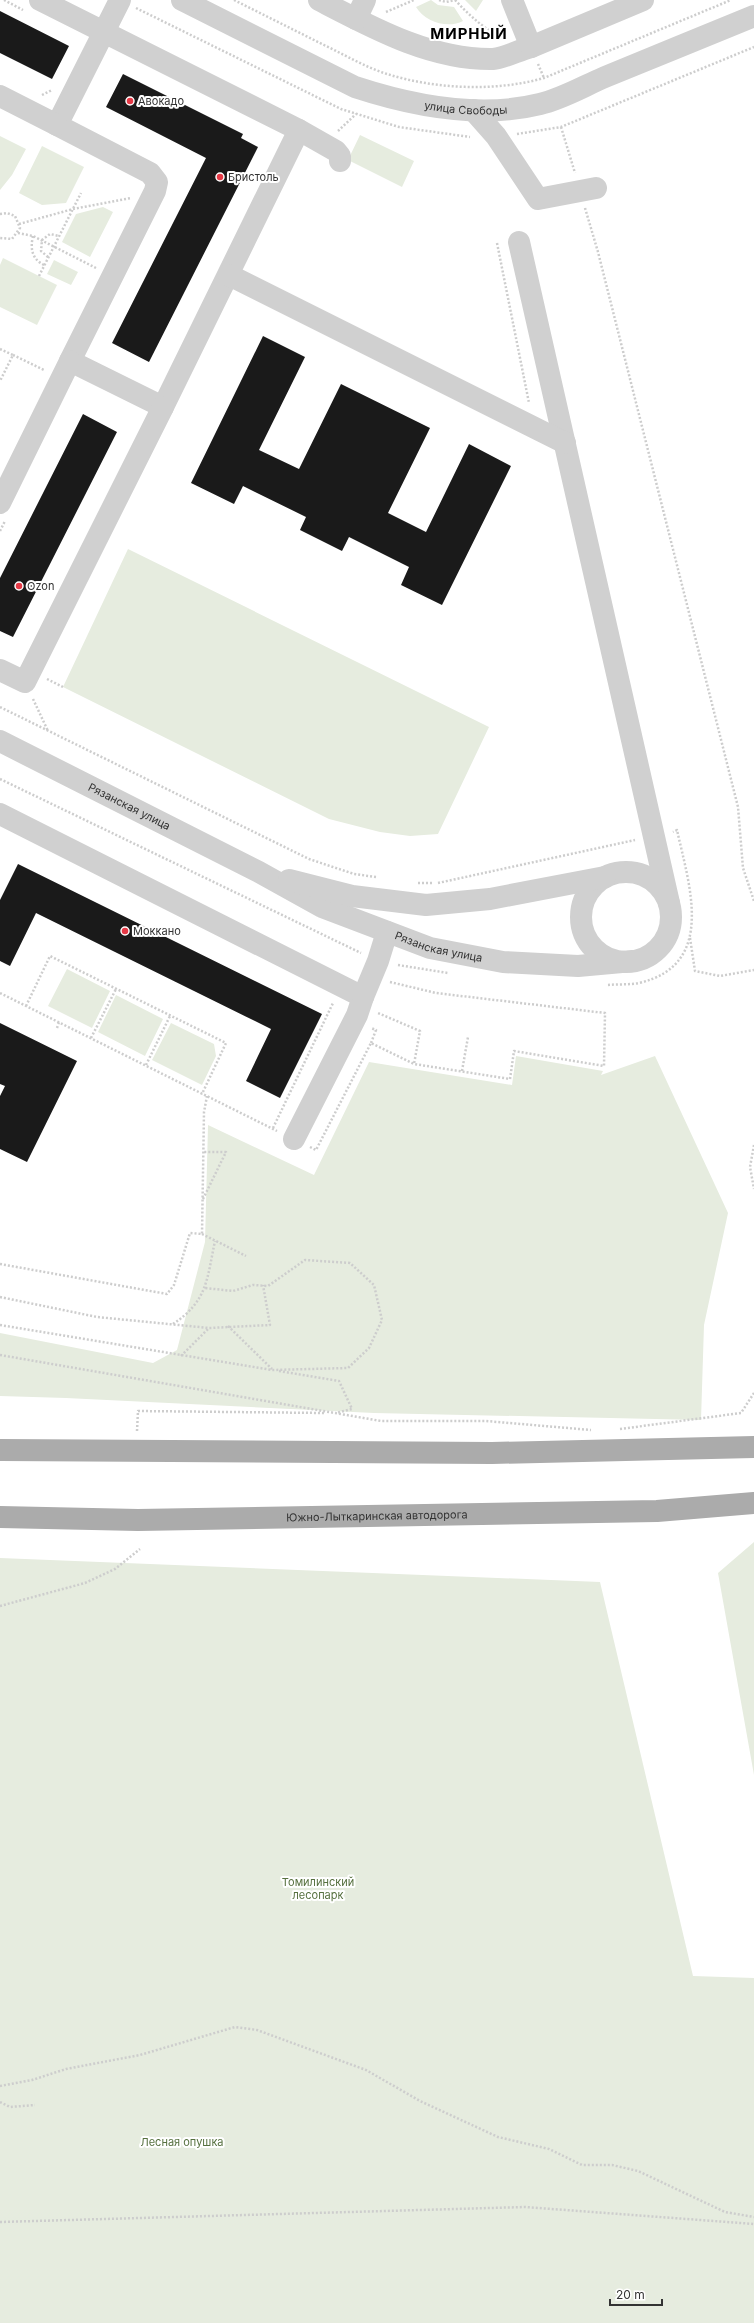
<svg xmlns="http://www.w3.org/2000/svg" width="754" height="2323" font-family="Inter,sans-serif">
<style>
.green{fill:#e6ecdf}
.building{fill:#1a1a1a}
.lines{fill:none;stroke-linecap:round;stroke-linejoin:round}
.path{stroke:#cdcdcd;stroke-width:2.5;stroke-dasharray:2 2;stroke-linecap:butt}
.minor{stroke:#d0d0d0;stroke-width:22}
.major{stroke:#ababab;stroke-width:22}
.poi-dot{fill:#e63946;stroke:#fff;stroke-width:1.5}
.labels{text-anchor:middle;stroke-width:4;stroke-linejoin:round;paint-order:stroke}
.poi-label{font-size:11px;fill:#333;stroke:#fff;text-anchor:start}
.street-label{font-size:11px;fill:#333;stroke:#fff}
.park-label{font-size:11px;fill:#56703f;stroke:#fff}
.district-label{font-size:15px;font-weight:bold;letter-spacing:1px;fill:#000;stroke:#fff}
</style>
<rect width="100%" height="100%" fill="#fff"/>
<!-- green -->
<path class="green" d="M431,0L438,5L454,7L463,21C448,29 425,22 416,7Z
M465,0H483L476,11Z
M360,135L414,161L402,187L348,160Z
M0,136L26,149L12,175L0,190Z
M42,146L84,167L66,203L42,205L19,193Z
M103,207L113,212L90,257L62,242L76,214Z
M3,258L57,285L37,325L0,307V265Z
M54,260L78,272L71,285L47,274Z
M128,549L489,727L438,834L410,836L380,832L329,819L63,687Z
M67,969L110,991L92,1028L48,1006Z
M116,995L163,1019L145,1056L98,1032Z
M171,1023L214,1044L216,1056L202,1085L152,1060Z
M516,1056L603,1071L601,1075L655,1056L728,1213L704,1325L701,1420L374,1413L66,1398L0,1396V1333L153,1363L177,1350L205,1242L208,1125L314,1175L369,1062L512,1085Z
M754,1542V1775L718,1573Z
M0,1558L600,1582L693,1976L754,1978V2323H0Z"/>
<!-- building -->
<path class="building" d="M0,11L69,46L52,79L0,53Z
M123,74L243,134L241,138L258,147L149,362L112,343L206,158L106,107Z
M263,336L305,357L259,450L299,469L341,384L430,428L388,513L426,532L469,444L511,466L442,605L401,585L409,567L349,537L342,551L300,530L306,517L243,486L234,504L191,483Z
M83,414L117,432L13,637L0,631V578Z
M18,864L322,1014L280,1098L246,1081L271,1029L36,913L10,966L0,961V900Z
M0,1023L77,1061L27,1162L0,1149V1096L5,1086L0,1084Z"/>
<g class="lines">
<!-- path -->
<path class="path" d="M4,0L23,10
M234,0C264,15 294,30 324,45C345,55 365,67 387,74C435,89 495,92 544,78L731,0
M439,0L446,2L455,0
M455,0C469,15 482,27 500,37
M136,8L341,109L399,127L470,137
M386,12L414,0
M538,64L544,78
M42,95L52,90
M561,127L575,173
M338,131L356,114
M517,134L561,127L754,47
M585,208L598,252L738,807L743,868L754,901
M0,214L7,213L15,216L20,228L12,239L0,238
M19,224L73,209L131,198
M18,233L33,236L96,268
M33,236C30,249 32,259 44,265
M497,243L529,403
M48,257L41,251L42,240L50,234L59,236
M39,276L81,193
M0,349L13,355L0,381
M13,355L44,370
M0,531L5,521
M47,679L63,687
M33,699L48,731
M0,707L309,859L354,874L376,877
M0,779L361,953
M418,883H433
M438,883L635,840
M690,938L695,971L720,976L754,970
M398,965L448,973
M390,982L436,993L605,1013L604,1066L514,1051L510,1079L414,1064
M608,985C618,984 629,985 639,983C717,965 689,885 677,830L673,832
M0,993L277,1131
M26,1006L50,956L226,1043L202,1094
M57,1028L59,1022
M91,1038L116,989
M371,1043L376,1030L371,1028
M146,1065L170,1016
M462,1071L468,1037
M273,1128L333,1003
M754,1145L750,1167L754,1189
M310,1147L316,1150L371,1043L414,1064L420,1031L378,1013
M203,1199L226,1152H204
M202,1234L246,1256
M0,1264L167,1294L174,1285L190,1233L202,1234L204,1112L207,1096
M0,1297L97,1317L209,1328
M173,1324C208,1301 207,1278 215,1241
M0,1325L272,1370L348,1368L369,1348L382,1320L374,1285L350,1263L305,1260L268,1286L253,1285L233,1291L205,1288
M228,1326L272,1369
M0,1355L381,1421H486L591,1430
M181,1356L209,1328L270,1325L263,1285
M279,1371L339,1381L352,1409L336,1413
M620,1429L741,1413L754,1393
M137,1431L138,1411L325,1413
M0,1606L85,1583L115,1569L140,1549
M0,2086L32,2080L66,2069L140,2055L235,2027L257,2030L366,2070L420,2101L498,2137L549,2149L582,2165H612L638,2171L725,2212L754,2217
M0,2102L10,2107L35,2105
M0,2222L525,2207L754,2224"/>
<!-- minor -->
<g class="minor">
<path d="M40,0L299,130L163,407L70,361L155,191L157,182L150,173L57,125L120,0"/>
<path id="s1" d="M182,0L355,87C413,106 480,119 540,104C562,99 584,86 605,77C655,57 704,36 754,16"/>
<path d="M319,0C373,28 431,60 493,59C505,58 519,50 531,47"/>
<path d="M512,0L531,47L643,0"/>
<path d="M356,19L365,0"/>
<path d="M0,96L57,125"/>
<path d="M473,110L496,136L538,199L596,188"/>
<path d="M299,130L336,151L340,156V161"/>
<path d="M519,242L669,903"/>
<path d="M229,275L565,443"/>
<path d="M0,503L70,361"/>
<path d="M0,670L25,682L163,407"/>
<path id="s2" d="M0,741L259,872L322,907L430,948L503,962L578,966L633,961"/>
<path d="M0,814L363,997L357,1015L294,1139"/>
<circle cx="626" cy="917" r="45"/>
<path d="M289,880L352,896L426,905L490,899L605,877"/>
<path d="M363,997L378,961L387,932"/>
</g>
<!-- major -->
<g class="major">
<path d="M0,1450L492,1453L754,1447"/>
<path id="s3" d="M0,1517L138,1520L657,1511L754,1503"/>
</g>
</g>
<!-- markers -->
<g class="poi-dot">
<circle cx="130" cy="101" r="4"/>
<circle cx="220" cy="177" r="4"/>
<circle cx="19" cy="586" r="4"/>
<circle cx="125" cy="931" r="4"/>
</g>
<g class="labels">
<!-- poi labels -->
<g class="poi-label">
<text x="138" y="105">Авокадо</text>
<text x="228" y="181">Бристоль</text>
<text x="27" y="590">Ozon</text>
<text x="133" y="935">Моккано</text>
</g>
<!-- street labels -->
<g class="street-label">
<text dy="4" stroke="none"><textPath href="#s1" startOffset="307">улица Свободы</textPath></text>
<text dy="4" stroke="none"><textPath href="#s2" startOffset="145">Рязанская улица</textPath></text>
<text dy="4" stroke="none"><textPath href="#s2" startOffset="486">Рязанская улица</textPath></text>
<text dy="4" stroke="none"><textPath href="#s3" startOffset="377">Южно-Лыткаринская автодорога</textPath></text>
</g>
<!-- park labels -->
<g class="park-label">
<text x="318" y="1886">Томилинский<tspan x="318" dy="13">лесопарк</tspan></text>
<text x="182" y="2146">Лесная опушка</text>
</g>
<!-- district labels -->
<g class="district-label">
<text x="469" y="39">МИРНЫЙ</text>
</g>
</g>
<!-- scale -->
<path d="M610 2299v6h52v-6" fill="none" stroke="#333333" stroke-width="2"/>
<text x="616" y="2299" font-size="12" fill="#333333" stroke="#ffffff" stroke-width="3" paint-order="stroke">20 m</text>
</svg>
